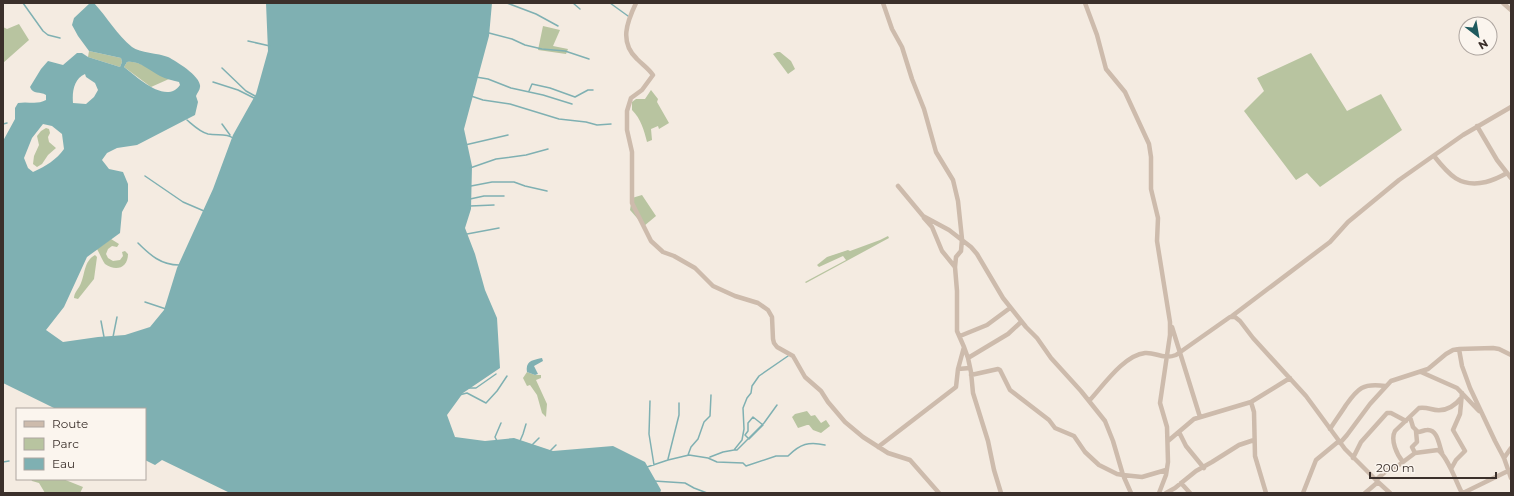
<svg xmlns="http://www.w3.org/2000/svg" width="1514" height="496" font-family="Montserrat,sans-serif">
<style>
.green{fill:#b8c4a0}
.water{fill:#7fb0b2;fill-rule:evenodd}
.lines{fill:none;stroke-linecap:round;stroke-linejoin:round}
.stream{stroke:#7fb0b2;stroke-width:1.5}
.minor{stroke:#cdbbac;stroke-width:4.5}
</style>
<rect width="100%" height="100%" fill="#f4ebe1"/>
<!-- green -->
<path class="green" d="M19,24L29,40L3,63V27L7,29Z
M543,26L560,30L553,46L568,49L566,54L538,50Z
M89,51L121,58L122,62L120,67L88,57Z
M777,52H780L791,61L795,69L788,74L773,54Z
M1311,53L1347,111L1381,94L1402,130L1320,187L1307,173L1296,180L1244,111L1264,91L1257,78Z
M127,62C141,60 156,74 169,79L151,87L124,67Z
M651,90L658,99L657,102L669,123L659,129L658,126L651,129L652,140L647,142C644,130 641,119 632,110V102L636,99H645Z
M46,128L49,129L50,133L48,137L49,142L56,148L48,155L42,164L37,167L33,164L34,156L39,145L37,136L41,131Z
M642,195L656,216L644,226L630,210L632,198Z
M888,236L889,238L806,283L805,282L846,260L843,256L819,267L817,265L827,257L848,250L850,251L880,240Z
M111,239L119,244L117,247L112,246L108,249L106,254L108,258L113,261L120,260L123,256L122,252L125,251L128,254C128,268 116,272 105,264C102,260 100,254 97,249Z
M95,255L97,257L94,279L78,299L74,298C74,292 79,289 81,283C85,274 84,261 95,255Z
M527,372L535,375H541V378L536,380L547,404L546,417L542,413L537,395L530,385L527,386L523,378Z
M807,411L811,416L815,415L821,423L826,420L830,426L821,433L813,430L809,425H807L798,428L792,417L795,414Z
M31,479H63L83,487L80,493H45L39,483L32,481Z"/>
<!-- water -->
<path class="water" d="M90,3H94C107,17 117,35 132,47C140,53 158,53 168,57C176,61 202,77 200,87C200,90 197,93 196,96L198,102L195,115L137,145L117,148L107,153L102,160L109,169L123,172L128,184V201L122,212L120,233L87,257L64,307L46,330L63,342L98,337L125,335L150,327L164,310L177,268L213,189L233,135L256,94L268,51L266,3H492L489,36L464,129L472,166L471,209L465,228L475,254L485,290L497,318L500,368L463,393L447,415L455,437L485,441L514,438L553,451L613,446L645,462L661,490L660,493H230L162,460L155,465L145,460V409H56L3,383V141L15,119V108L18,103C28,101 37,105 46,100V95C40,91 33,95 30,87L41,69L48,61L63,65L77,53H82L88,57L120,67L122,62L121,58L89,51L78,36L72,25L74,18ZM127,62C139,60 150,71 160,76C166,79 172,80 179,82L180,85C166,105 137,77 124,67ZM85,74L86,77L95,83L98,90L94,97L86,104L73,103C72,91 74,79 85,74ZM43,124L52,126L62,134L64,149C56,160 46,166 33,172L28,168L24,158L32,138Z
M542,358L543,361L534,366L538,374L535,375L527,372C525,360 534,360 542,358Z"/>
<g class="lines">
<!-- stream -->
<path class="stream" d="M23,3L43,31L48,35L60,38
M507,3L536,14L558,26
M573,3L580,9
M610,3L628,16
M489,33L512,39L525,45L542,49L565,51L589,59
M248,41L270,46
M222,68L246,91L255,96
M476,77L488,79L511,88L543,95L572,104
M213,82L238,90L254,98
M529,91L532,84L550,88L575,97L588,90H593
M471,96L483,100L510,104L559,119L586,122L597,125L611,124
M187,120C193,125 200,132 208,134C217,136 226,133 233,138
M3,124L7,123
M222,124L230,135
M465,145L508,135
M470,168L496,159L526,155L548,149
M145,176L183,202L204,211
M471,186L492,182H514L525,186L547,191
M470,199L484,196H504
M470,206L494,205
M467,234L499,228
M138,243C150,255 161,265 179,265
M145,302L166,309
M101,321L104,337
M113,337L117,317
M468,388H476L496,374
M459,395L467,393L486,403L497,391L507,376
M650,401L649,434L654,465
M753,417L763,425L749,439L745,435L748,431V423Z
M497,441L495,437L501,423
M520,441L523,434L526,424
M532,445L539,438
M735,450H737L764,423L777,405
M550,451L556,445
M688,455L691,447L698,439L704,422L710,416L711,395
M710,457L723,452L734,450L742,440L744,429L743,408L747,398L751,393L752,386L759,376L788,356
M668,459L679,415V403
M3,462L9,461
M647,467L668,460L689,455L708,458L717,462L743,463L746,466L776,456H788C800,444 809,441 825,445
M654,481L685,483L694,488L707,493"/>
<!-- minor -->
<path class="minor" d="M636,3C627,22 619,42 637,59C643,65 648,68 653,75L642,90L631,98L627,111V130L632,152V203L651,241L663,252L674,256L695,268L713,286L735,296L758,303L768,310L772,317L773,339L774,343L777,347L793,356L805,377L821,391L828,402L845,422L863,437L888,453L910,460L939,493
M1085,3L1097,35L1106,69L1125,92L1149,144L1151,157V189L1158,218L1157,241L1170,322V335L1160,403L1167,427L1168,462L1166,475L1159,493
M1503,3L1511,10
M1477,126L1497,160L1511,178
M1434,156C1449,175 1460,188 1486,182C1494,180 1500,177 1507,173
M898,186L923,216L949,230L971,247L977,254L1003,298L1026,327L1037,338L1051,358L1081,391L1105,421L1113,441L1123,475L1131,493
M924,218L932,227L942,251L955,267
M1232,316L1330,242L1348,222L1399,180L1463,135L1511,107
M1172,327L1200,417
M960,336L987,325L1010,308
M964,347L968,358L971,372L973,393L988,441L994,470L1001,493
M1459,349L1462,366L1470,388L1495,441L1504,458L1511,478
M968,358L1008,334L1021,322
M958,369L970,368
M1421,372L1457,388L1479,411
M971,375L998,369L1000,370L1010,390L1049,420L1055,428L1074,436L1085,452L1099,465L1117,474L1123,475L1142,477L1166,470
M1089,401C1103,386 1124,355 1145,353C1156,352 1163,360 1176,355L1230,317H1235L1240,321L1253,338L1306,396L1345,449L1378,482
M1251,402L1254,412L1255,456L1266,493
M1410,417L1413,427L1418,432C1421,432 1424,430 1427,430C1438,429 1439,446 1442,453
M1330,429C1335,421 1341,413 1346,405C1358,388 1363,383 1385,386
M1179,432L1186,446L1204,468
M1168,441L1194,419L1251,402L1290,378
M1340,443L1347,435L1370,404L1391,381L1428,369L1446,354L1453,350L1459,349L1493,348L1499,349L1511,355
M878,447L956,387L958,369L964,347L957,331V291L955,267L956,257L961,251L962,239L958,201L953,180L936,152L924,109L912,79L902,47L892,29L883,3
M1415,453L1412,447L1417,442L1416,431
M1353,458L1361,442L1387,413H1391L1406,421
M1504,458L1511,448
M1403,462C1397,455 1390,440 1395,431L1419,408C1423,407 1427,408 1431,409C1444,413 1454,407 1462,397
M1451,469L1456,460L1465,451L1453,430L1460,414L1462,393
M1376,480L1386,471L1399,465L1415,453L1438,450C1448,457 1456,482 1462,493
M1181,483L1190,493
M1166,493L1175,488L1196,471L1212,462L1239,445L1254,440
M1303,493L1316,460L1339,441
M1365,493L1378,482L1390,493
M1463,493L1508,471"/>
</g>
<!-- border -->
<rect width="1514" height="496" fill="none" stroke="#3b302b" stroke-width="8"/>
<!-- legend -->
<rect x="16" y="408" width="130" height="72" fill="#fbf5ee" stroke="#aea6a0"/>
<rect x="24" y="421" width="20" height="6" fill="#cdbbac" stroke="#aea6a0"/>
<text x="52" y="428" font-size="12" fill="#3b302b">Route</text>
<rect x="24" y="438" width="20" height="12" fill="#b8c4a0" stroke="#aea6a0"/>
<text x="52" y="448" font-size="12" fill="#3b302b">Parc</text>
<rect x="24" y="458" width="20" height="12" fill="#7fb0b2" stroke="#aea6a0"/>
<text x="52" y="468" font-size="12" fill="#3b302b">Eau</text>
<!-- north arrow -->
<g transform="translate(1478 36) rotate(149)"><circle r="19" fill="#fbf5ee" stroke="#aea6a0"/>
<path d="M0-3L7 15L0 10L-7 15Z" fill="#1f5a5e"/>
<text y="-6" font-size="11" font-weight="bold" text-anchor="middle" fill="#3b302b">N</text>
</g>
<!-- scale -->
<path d="M1370 472v6h126v-6" fill="none" stroke="#3b302b" stroke-width="2"/>
<text x="1376" y="472" font-size="12" fill="#3b302b" stroke="#fbf5ee" stroke-width="3" paint-order="stroke">200 m</text>
</svg>
